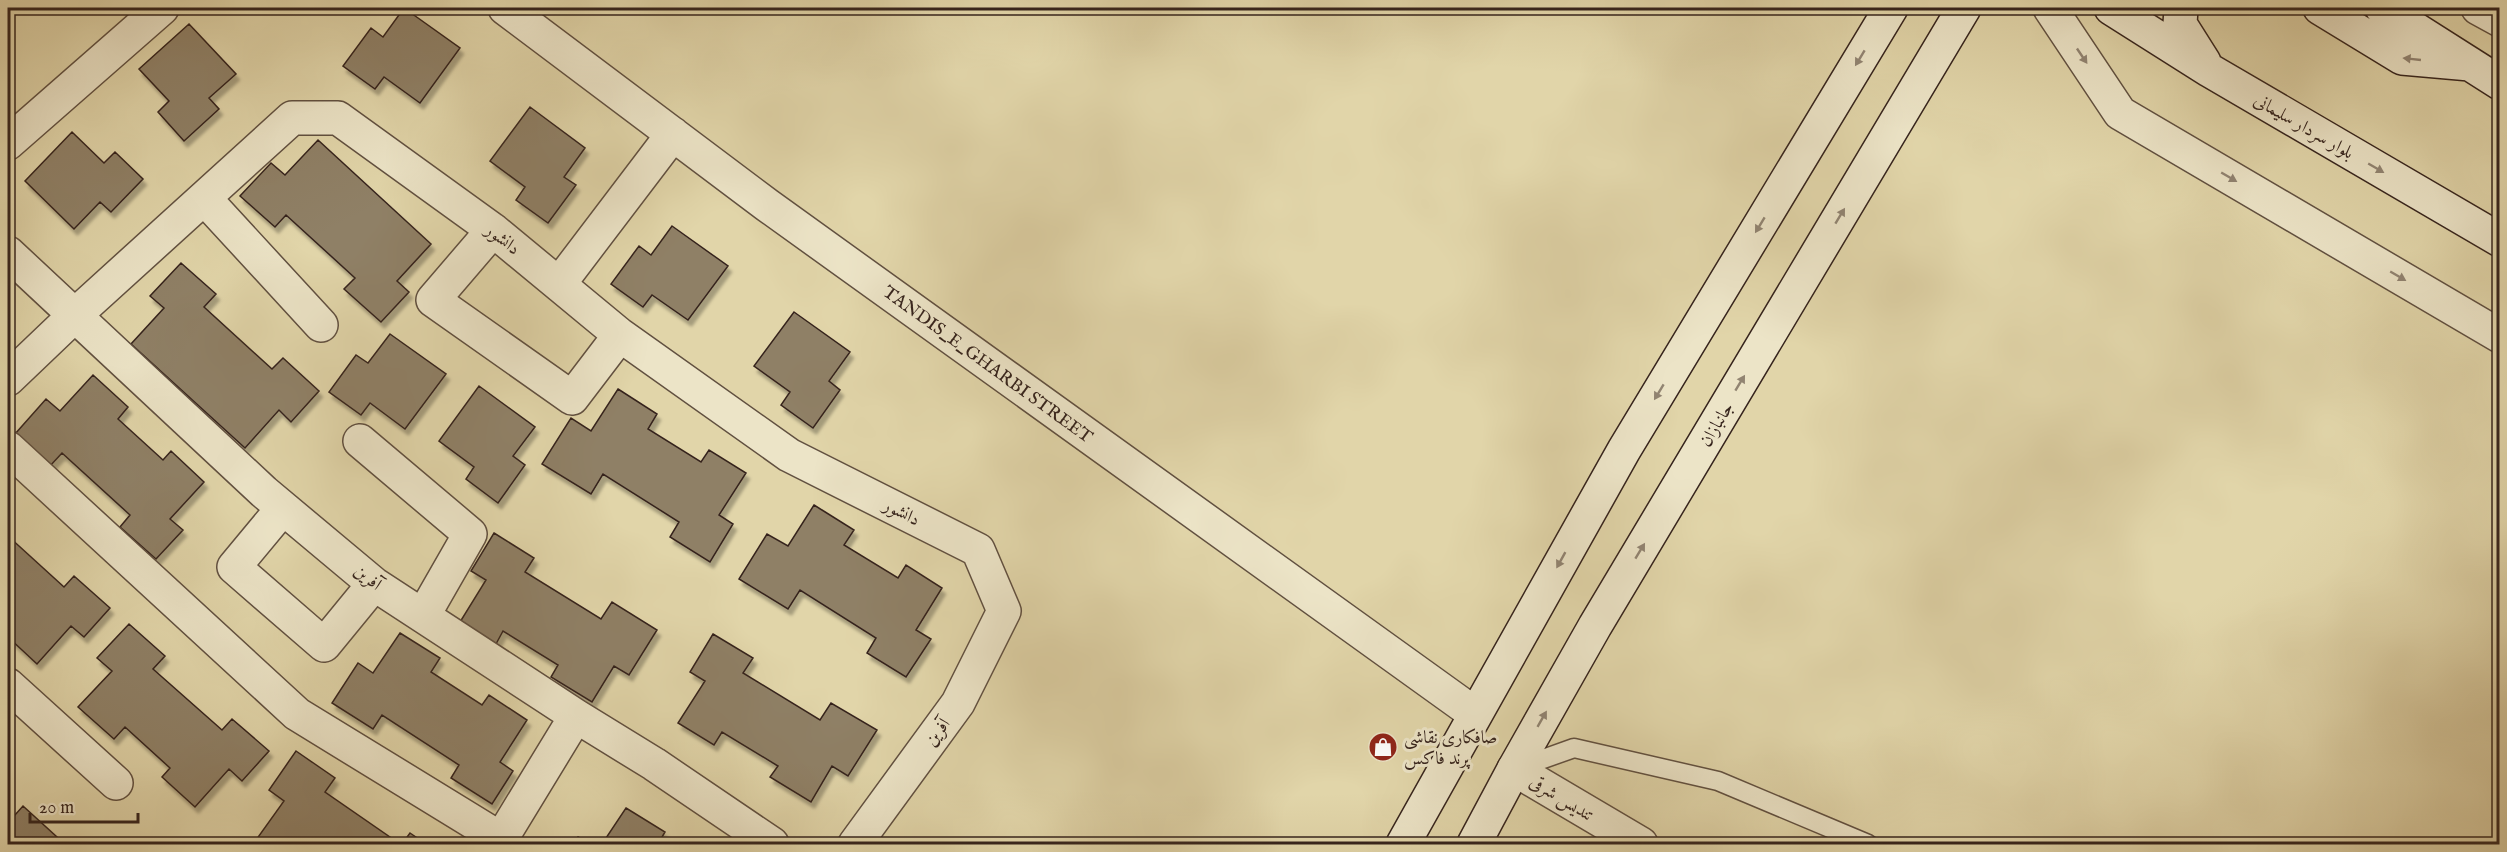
<svg xmlns="http://www.w3.org/2000/svg" width="2507" height="852" font-family="'IM FELL English',Amiri,serif">
<style>
.building{fill:#8f8066;stroke:#36241d;stroke-width:1.5;filter:url(#shadow)}
.lines{fill:none;stroke-linecap:round;stroke-linejoin:round}
.service-casing{stroke:#615040;stroke-width:21}
.minor-casing{stroke:#615040;stroke-width:36}
.tertiary-casing{stroke:#615040;stroke-width:36}
.secondary-casing{stroke:#36241d;stroke-width:36}
.service{stroke:#ece4c7;stroke-width:18}
.minor{stroke:#ece4c7;stroke-width:33}
.tertiary{stroke:#ece4c7;stroke-width:33}
.secondary{stroke:#ece4c7;stroke-width:33}
.oneway{fill:#918472}
.labels{text-anchor:middle;stroke-width:6;stroke-linejoin:round;paint-order:stroke}
.street-label{font-size:18px;fill:#36241d;stroke:#ece4c7}
.poi-label{font-size:18px;fill:#36241d;stroke:#ece4c7;text-anchor:start}
</style>
<defs>
<filter id="shadow"><feDropShadow dx="3.5" dy="6" stdDeviation="1.5" flood-color="#0004"/></filter>
</defs>
<rect width="100%" height="100%" fill="#e1d5a9"/>
<filter id="stains"><feTurbulence type="fractalNoise" baseFrequency=".00333" numOctaves="4"/><feColorMatrix values="0 0 0 0 .2 0 0 0 0 .09 0 0 0 0 .02 0 0 0 .5 -.17"/></filter>
<radialGradient id="worn" r=".72"><stop offset=".6" stop-color="#630" stop-opacity="0"/><stop offset="1" stop-color="#630" stop-opacity=".3"/></radialGradient>
<!-- building -->
<path class="building" d="M404,8L460,48L420,103L384,77L375,89L343,66L371,28L383,37Z
M189,24L236,74L209,98L219,109L184,141L158,112L169,101L139,69Z
M530,107L585,148L564,177L576,185L548,223L516,200L525,187L490,161Z
M72,132L104,163L115,152L143,179L111,212L100,202L74,229L25,181Z
M318,140L431,244L397,281L409,292L381,322L344,289L355,278L286,215L275,227L240,196L271,163L285,175Z
M672,226L728,266L688,320L652,295L643,307L611,284L639,246L651,255Z
M181,263L216,294L204,307L272,369L283,358L319,391L291,422L279,410L245,448L131,344L164,308L150,296Z
M794,312L850,352L829,381L840,390L813,428L781,405L790,392L754,366Z
M390,334L446,374L405,429L370,403L361,415L329,392L356,355L368,363Z
M93,375L128,407L118,419L163,460L171,451L204,482L170,519L183,530L156,559L120,527L130,515L62,453L50,466L15,434L46,399L60,411Z
M479,386L535,427L513,456L525,465L498,503L466,479L474,467L439,441Z
M618,389L657,414L648,429L701,462L709,450L746,473L719,515L733,524L710,562L670,537L679,522L603,474L591,494L542,464L571,418L591,431Z
M814,505L854,530L844,545L898,578L906,565L942,588L916,630L931,639L906,677L867,653L876,638L800,590L788,609L739,579L767,534L788,546Z
M494,533L534,558L525,572L601,619L612,602L657,630L629,675L614,666L592,702L551,677L558,665L503,631L496,644L460,622L486,580L471,571Z
M8,536L64,587L74,576L110,608L84,637L71,626L37,664L8,637V629L12,624L8,621Z
M129,624L165,656L153,669L222,730L232,719L269,751L242,781L229,769L195,807L162,777L170,768L125,727L114,739L78,707L112,671L97,658Z
M400,633L440,658L431,672L482,705L489,695L527,720L500,762L513,771L492,804L451,778L459,765L382,715L373,729L332,703L358,663L373,673Z
M713,634L753,658L743,673L820,720L831,703L877,730L848,776L832,766L811,802L770,777L778,766L722,732L714,745L678,723L705,681L690,672Z
M296,751L335,778L325,792L400,844H262L256,840L284,801L269,790Z
M23,806L57,837L49,844H8V808L15,815Z
M626,808L665,832L658,844H602Z
M410,833L426,844H402Z
M578,837L592,844H573Z"/>
<g class="lines">
<!-- service casing -->
<g class="service-casing">
<path id="service" d="M1515,769L1574,748L1718,781L1868,844"/>
</g>
<!-- minor casing -->
<g class="minor-casing">
<path id="minor" d="M505,8L767,205L1475,714
M8,143L162,8
M205,199L321,325
M493,230L433,300L572,398L620,335
M8,253L264,492L374,584L576,716L654,764L772,844
M559,284L673,134
M8,379L74,316L292,118H338L493,230L620,335L789,455L978,550L1004,611L958,703L855,844
M360,441L470,534L423,616
M8,448L297,714L501,839
M283,508L234,567L324,645L374,584
M8,685L116,783
M1514,769L1641,844
M498,844L576,716"/>
</g>
<!-- tertiary casing -->
<g class="tertiary-casing">
<path id="tertiary" d="M2050,8L2120,113L2500,336
M2478,8L2500,20"/>
</g>
<!-- secondary casing -->
<g class="secondary-casing">
<path id="secondary" d="M2111,8L2209,70L2500,240
M2181,8L2180,24L2204,62
M2320,8L2402,58L2470,64
M2382,8L2500,83
M1403,844L1624,450L1891,8
M1474,844L1514,769L1595,626L1964,8"/>
</g>
<!-- service -->
<use href="#service" class="service"/>
<!-- minor -->
<use href="#minor" class="minor"/>
<!-- tertiary -->
<use href="#tertiary" class="tertiary"/>
<!-- secondary -->
<use href="#secondary" class="secondary"/>
</g>
<!-- one-way arrows -->
<defs><path id="oneway-solid" d="M-6-.8H1V-3.2L6.5 0L1 3.2V.8H-6Z" transform="scale(1.5)"/></defs>
<g class="oneway">
<use href="#oneway-solid" transform="translate(2082 56) rotate(56)"/>
<use href="#oneway-solid" transform="translate(1860 58) rotate(121)"/>
<use href="#oneway-solid" transform="translate(2412 59) rotate(-174)"/>
<use href="#oneway-solid" transform="translate(2376 168) rotate(30)"/>
<use href="#oneway-solid" transform="translate(2229 177) rotate(30)"/>
<use href="#oneway-solid" transform="translate(1840 216) rotate(-59)"/>
<use href="#oneway-solid" transform="translate(1760 225) rotate(121)"/>
<use href="#oneway-solid" transform="translate(2398 276) rotate(30)"/>
<use href="#oneway-solid" transform="translate(1740 383) rotate(-59)"/>
<use href="#oneway-solid" transform="translate(1659 392) rotate(121)"/>
<use href="#oneway-solid" transform="translate(1640 551) rotate(-59)"/>
<use href="#oneway-solid" transform="translate(1561 560) rotate(119)"/>
<use href="#oneway-solid" transform="translate(1542 719) rotate(-60)"/>
</g>
<!-- icons -->
<defs>
<g id="shop-disc" transform="scale(1.5)"><circle r="9.5" fill="#8f2418" stroke="#ece4c7"/><path d="M-5-2.5h2.3a2.7 3.5 0 0 1 5.4 0H5L5.5 6h-11ZM-1.5-2.5h3a1.5 2.3 0 0 0-3 0Z" fill="#fff"/></g>
</defs>
<g fill-rule="evenodd">
<use href="#shop-disc" x="1383" y="747"/>
</g>
<g class="labels">
<!-- street labels -->
<g class="street-label">
<text transform="translate(2304 126) rotate(30)" y="6">بلوار سردار سلیمانی</text>
<text transform="translate(503 239) rotate(38)" y="6">دانشور</text>
<text transform="translate(988 364) rotate(36)" y="6">TANDIS_E_GHARBI STREET</text>
<text transform="translate(1716 424) rotate(-59)" y="6">جانبازان</text>
<text transform="translate(902 512) rotate(27)" y="6">دانشور</text>
<text transform="translate(368 577) rotate(38)" y="6">آفرین</text>
<text transform="translate(937 732) rotate(-54)" y="6">آفرین</text>
<text transform="translate(1562 798) rotate(31)" y="6">تندیس شرقی</text>
</g>
<!-- poi labels -->
<g class="poi-label">
<text x="1404" y="743">صافکاری نقاشی<tspan x="1404" dy="21">پرند فاکس</tspan></text>
</g>
</g>
<!-- margin -->
<rect width="2507" height="852" fill="none" stroke="#e1d5a9" stroke-width="30"/>
<rect x="9" y="9" width="2489" height="834" fill="none" stroke="#36241d" stroke-width="3"/>
<rect x="15" y="15" width="2477" height="822" fill="none" stroke="#36241d" stroke-width="1.5"/>
<!-- scale -->
<path d="M30 813v9h108v-9" fill="none" stroke="#36241d" stroke-width="3"/>
<text x="39" y="813" font-size="18" fill="#36241d" stroke="#ece4c7" stroke-width="4.5" paint-order="stroke">20 m</text>
<rect width="100%" height="100%" filter="url(#stains)"/>
<rect width="100%" height="100%" fill="url(#worn)"/>
</svg>
